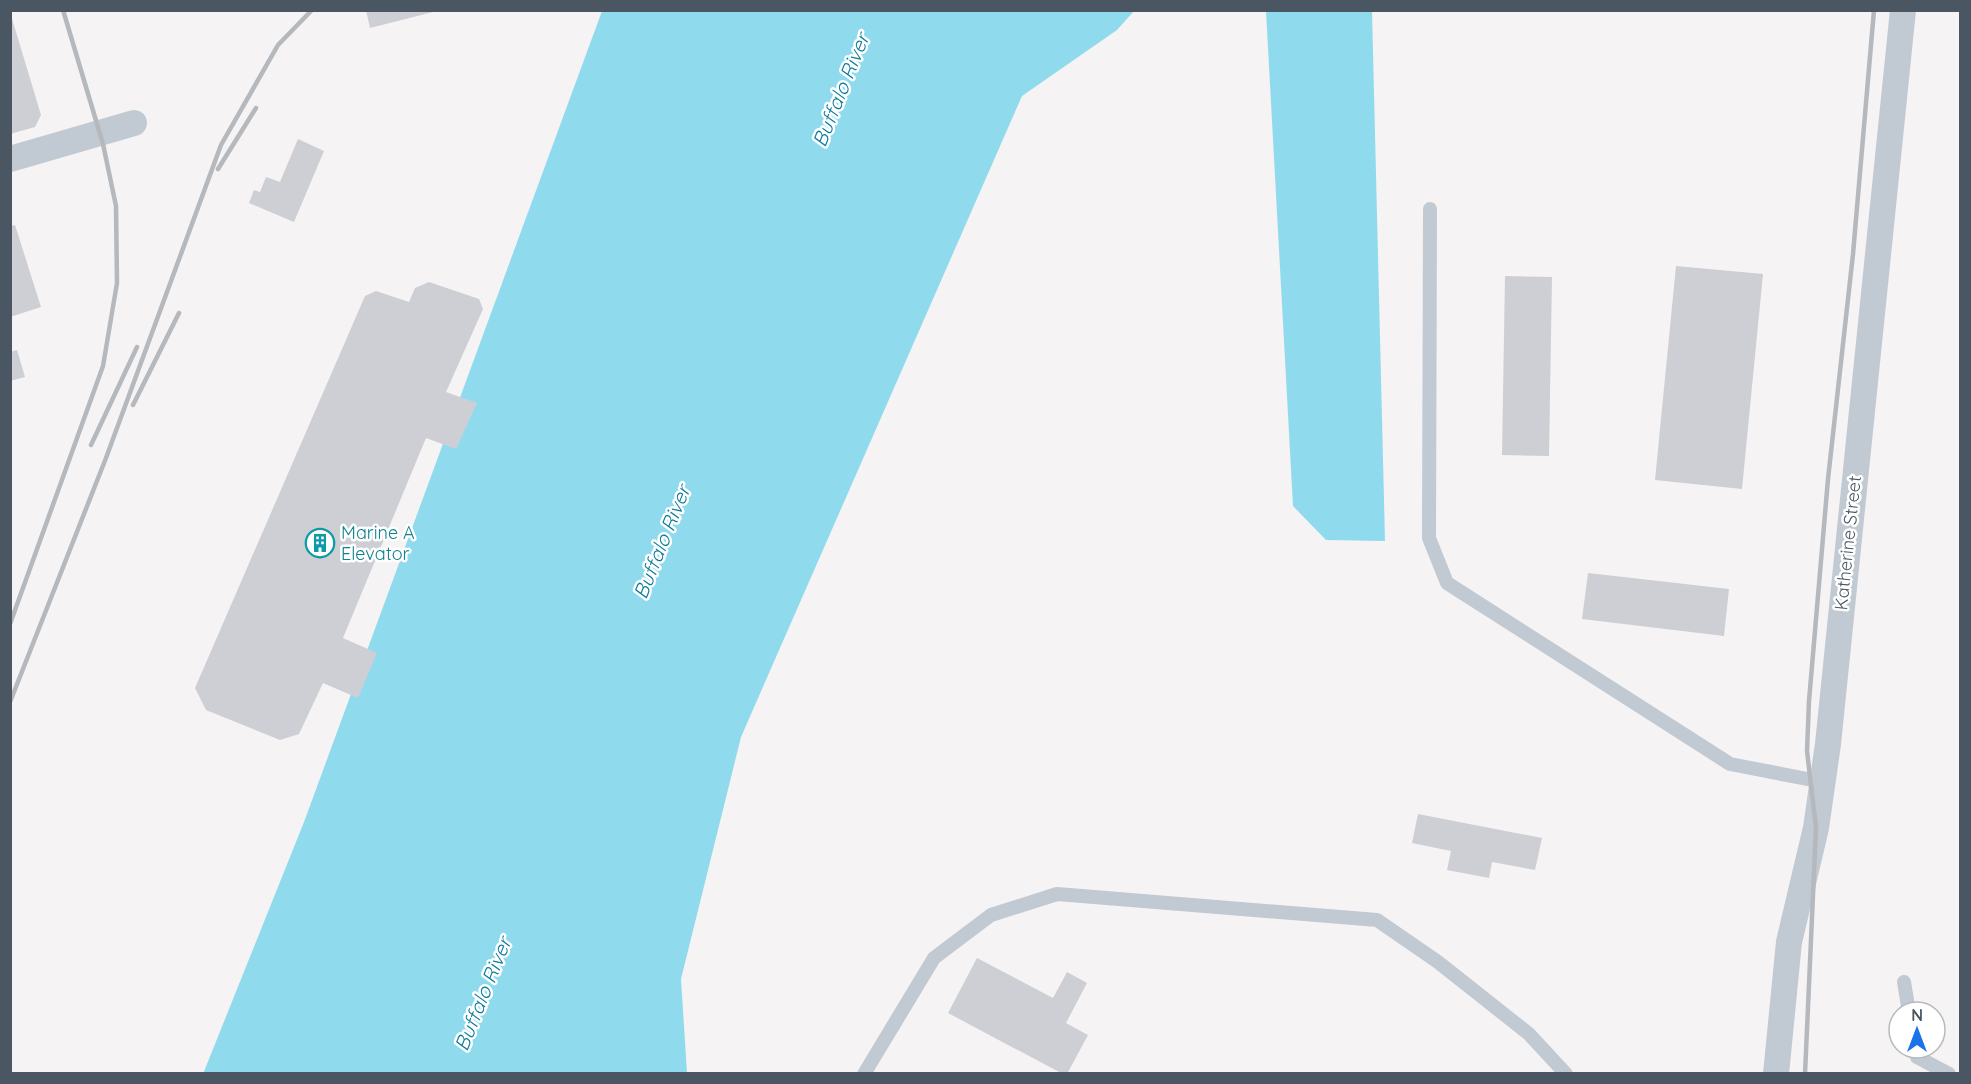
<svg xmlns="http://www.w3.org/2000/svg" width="1971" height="1084" font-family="Quicksand,sans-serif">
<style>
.water{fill:#90daee}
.building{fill:#cdcfd5}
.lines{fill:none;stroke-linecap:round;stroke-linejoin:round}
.lane{stroke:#c1cad2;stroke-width:14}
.street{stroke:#c1cad2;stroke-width:26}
.rail{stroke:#b5b8bd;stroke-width:4.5}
.labels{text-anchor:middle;stroke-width:5;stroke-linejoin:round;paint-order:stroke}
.culture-label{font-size:18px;fill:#0d838f;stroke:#fff;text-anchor:start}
.street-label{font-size:18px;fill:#4a5661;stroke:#fff}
.water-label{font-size:20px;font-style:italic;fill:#0c7c9b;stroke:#fff}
</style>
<rect width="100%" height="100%" fill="#f5f3f3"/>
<!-- water -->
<path class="water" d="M602,11H1134L1117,30L1022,96L741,737L681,979L687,1073L203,1074L304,822Z
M1266,11H1372L1385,541L1326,540L1293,506Z"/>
<!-- building -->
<path class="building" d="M366,10H437V11L370,28Z
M10,12L41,115L35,127L10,134Z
M298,139L324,151L294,222L249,203L254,190L260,192L266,177L280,182Z
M15,225L41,307L10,317V226Z
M1676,266L1763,274L1742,489L1655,480Z
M1505,276L1552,277L1549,456L1502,455Z
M429,282L479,299L483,309L446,392L477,403L456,449L426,438L343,638L377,653L358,698L323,683L299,734L280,740L206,710L195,688L365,296L376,291L409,302L415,288Z
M17,350L25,377L10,381V352Z
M1588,573L1729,589L1724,636L1582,619Z
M1418,814L1542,838L1535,870L1492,862L1489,878L1447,870L1451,851L1412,843Z
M977,958L1053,998L1067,972L1087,983L1066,1023L1088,1035L1067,1074H1063L948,1013Z"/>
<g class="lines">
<!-- lane -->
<path class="lane" d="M1430,209L1429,538L1447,583L1730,764L1823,782
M1904,982L1909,1012
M1916,1048L1917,1057L1949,1074
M864,1074L934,958L991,915L1057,894L1377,920L1438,962L1529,1034L1566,1074"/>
<!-- street -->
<path class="street" d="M10,159L134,123
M1776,1074L1789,942L1816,828L1828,744L1903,10"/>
<!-- rail -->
<path class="rail" d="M218,169L256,108
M133,405L179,313
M91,445L137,347
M10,624L103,366L117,283L116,206L103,144L63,10
M10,702L106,458L221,145L278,45L312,10
M1805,1074L1816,828L1807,751L1809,701L1828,479L1853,254L1874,10"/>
</g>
<!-- icons -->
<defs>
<g id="building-ring" transform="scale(1.5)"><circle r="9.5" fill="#fff" stroke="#0f9aa8" stroke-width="1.5"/><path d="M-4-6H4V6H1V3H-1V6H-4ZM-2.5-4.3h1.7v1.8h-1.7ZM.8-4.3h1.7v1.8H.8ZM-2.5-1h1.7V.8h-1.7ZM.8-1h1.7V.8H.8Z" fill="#0f9aa8"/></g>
</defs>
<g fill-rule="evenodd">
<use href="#building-ring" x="320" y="543"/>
</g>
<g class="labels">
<!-- culture labels -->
<g class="culture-label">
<text x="341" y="539">Marine A<tspan x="341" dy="21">Elevator</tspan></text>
</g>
<!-- street labels -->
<g class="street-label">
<text transform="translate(1848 543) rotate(-84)" y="6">Katherine Street</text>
</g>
<!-- water labels -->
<g class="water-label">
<text transform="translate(841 90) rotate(-68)" y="7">Buffalo River</text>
<text transform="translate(662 542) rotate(-68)" y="7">Buffalo River</text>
<text transform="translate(483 994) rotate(-68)" y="7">Buffalo River</text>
</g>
</g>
<!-- border -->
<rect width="1971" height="1084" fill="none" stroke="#4a5661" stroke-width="24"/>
<!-- north arrow -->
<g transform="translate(1917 1030)"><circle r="28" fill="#ffffff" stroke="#b7bbc0" stroke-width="1.5"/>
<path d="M0-4.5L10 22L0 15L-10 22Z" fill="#1a73e8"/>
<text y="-9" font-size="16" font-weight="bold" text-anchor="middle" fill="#4a5661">N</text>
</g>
</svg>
